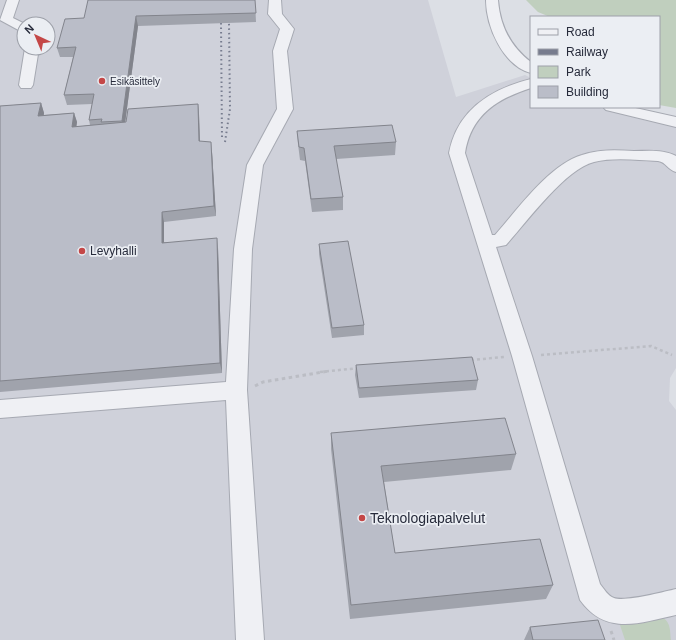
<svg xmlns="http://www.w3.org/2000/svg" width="676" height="640" font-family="Helvetica,sans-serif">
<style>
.built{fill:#cfd1da;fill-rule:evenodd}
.green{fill:#c0cfbe}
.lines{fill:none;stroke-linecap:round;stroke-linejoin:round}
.minor-casing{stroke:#a6a9b2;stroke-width:2}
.path-far1{stroke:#bbbdc4;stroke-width:2.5;stroke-dasharray:3 3;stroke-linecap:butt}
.path{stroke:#bbbdc4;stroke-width:3;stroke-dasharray:3.5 3.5;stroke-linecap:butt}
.minor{fill:#eff0f4;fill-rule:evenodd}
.rail{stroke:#777c8e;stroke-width:2;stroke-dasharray:1.5 3;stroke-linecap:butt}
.wall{fill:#a0a3ac}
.shaded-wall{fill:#82848c}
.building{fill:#babdc8;stroke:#82848c}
.poi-dot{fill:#c44747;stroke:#ebeef3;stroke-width:1.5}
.labels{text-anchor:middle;stroke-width:3.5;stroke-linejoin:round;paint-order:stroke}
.far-poi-label{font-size:10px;fill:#272b3b;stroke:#ebeef3;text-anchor:start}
.poi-label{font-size:12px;fill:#272b3b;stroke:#ebeef3;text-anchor:start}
.near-poi-label{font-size:14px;fill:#272b3b;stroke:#ebeef3;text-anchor:start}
</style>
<rect width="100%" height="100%" fill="#dcdfe5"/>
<!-- built -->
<path class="built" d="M0,0H428L456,97L525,75L531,78V107H596L647,121L676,126V368L670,378L669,401L676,410V640H0ZM24,24H48V48H24Z"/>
<!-- green -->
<path class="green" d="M526,0H676V108L659,105V17H550L538,12Z
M661,617C671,621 670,631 671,640H625L619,622Z"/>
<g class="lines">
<!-- minor casing -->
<g class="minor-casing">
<path id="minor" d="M7,0H19L13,18L25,24L24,33L0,20Z
M269,0H281L282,14L294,29L287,51L293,109L263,165L252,249L247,390L264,640H236L226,400L0,418V400L226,382L234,249L247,165L277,109L273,51L280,29L268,14Z
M486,0H498C500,26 510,46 531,62V73C503,66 486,26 486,0Z
M25,48H39L33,85L31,88H21L19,85Z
M531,79V88C497,99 471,115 465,153L492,235H495C518,209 549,165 582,155C599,149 617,150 634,151C648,151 663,149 676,156V172C668,170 666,162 658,161C638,160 613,157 594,162C565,169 526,223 506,245L496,247L532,356L600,584C604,589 608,596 614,598C625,602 663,592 676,589V615C639,623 606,636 580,600L512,356L449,153C457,110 491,89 531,79Z
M603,107H631L676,117V127L606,110Z"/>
</g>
<!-- path-far1 -->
<path class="path-far1" d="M541,355L651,346L672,355
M471,360L504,357
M320,372L359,368"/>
<!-- path -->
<path class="path" d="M255,386L263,382L329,371
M611,631L614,640"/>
<!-- minor -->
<use href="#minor" class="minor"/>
<!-- rail -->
<path class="rail" d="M221,23L222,139
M225,142L230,109L229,23"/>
</g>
<!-- wall -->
<path class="wall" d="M255,0L256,22L138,26L125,123L198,104L199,114L200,141L212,152L216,216L164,222V242L218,248L222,373L0,392V106L41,103L44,113V115L74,113L77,122L76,127L90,125L89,120L92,104L67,105L64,95L73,57H60L57,48L84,18Z
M297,131L396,142L395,155L336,159L343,197V210L312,212L305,161L300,160L298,144Z
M319,244L364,325V335L332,338L319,254Z
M356,365L478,380L476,390L359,398L355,375Z
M331,433L516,454L511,470L384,482L395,553L553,585L546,599L350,619L331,449Z
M530,627L605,640H524Z"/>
<!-- shaded-wall -->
<path class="shaded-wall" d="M136,16L138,26L124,131L122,121Z
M41,103L44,113L42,125L38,116Z
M198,104L199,114L200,151L199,141Z
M74,113L77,122L75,137L72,127Z
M211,142L212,152L216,216L214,206Z
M162,212L164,222V253L162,243Z
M217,238L218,248L222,373L220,363Z"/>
<!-- building -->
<path class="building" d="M88,0H255L256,13L136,16L122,121L101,122L102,119L89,120L94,94L64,95L76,47L57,48L65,19L84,18Z
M41,103L38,116L74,113L72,127L126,122L128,109L198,104L199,141L211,142L214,206L162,212V243L217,238L220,363L0,381V106Z
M392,125L396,142L334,146L343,197L311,199L304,148L299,147L297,131Z
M348,241L364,325L332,328L319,244Z
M472,357L478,380L359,388L356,365Z
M505,418L516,454L381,466L395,553L540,539L553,585L351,605L331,433Z
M598,620L605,640H533L530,627Z"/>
<!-- markers -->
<g class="poi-dot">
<circle cx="102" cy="81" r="4"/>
<circle cx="82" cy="251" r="4"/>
<circle cx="362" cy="518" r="4"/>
</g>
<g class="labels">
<!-- far-poi labels -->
<g class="far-poi-label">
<text x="110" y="85">Esikäsittely</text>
</g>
<!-- poi labels -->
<g class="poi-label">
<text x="90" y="255">Levyhalli</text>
</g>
<!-- near-poi labels -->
<g class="near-poi-label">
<text x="370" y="523">Teknologiapalvelut</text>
</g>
</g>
<!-- legend -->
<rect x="530" y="16" width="130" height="92" fill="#ebeef3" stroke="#9da0a9"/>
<rect x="538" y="29" width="20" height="6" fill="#eff0f4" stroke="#9da0a9"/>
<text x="566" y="36" font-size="12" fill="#272b3b">Road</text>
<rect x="538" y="49" width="20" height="6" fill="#777c8e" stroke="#9da0a9"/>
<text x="566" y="56" font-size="12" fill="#272b3b">Railway</text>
<rect x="538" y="66" width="20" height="12" fill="#c0cfbe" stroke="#9da0a9"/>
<text x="566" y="76" font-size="12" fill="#272b3b">Park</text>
<rect x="538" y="86" width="20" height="12" fill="#babdc8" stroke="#9da0a9"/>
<text x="566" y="96" font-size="12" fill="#272b3b">Building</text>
<!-- north arrow -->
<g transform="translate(36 36) rotate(316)"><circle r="19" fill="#ebeef3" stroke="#9da0a9"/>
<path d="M0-3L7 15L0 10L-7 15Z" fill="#c44747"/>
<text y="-6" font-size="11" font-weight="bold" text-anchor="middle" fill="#272b3b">N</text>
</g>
</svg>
